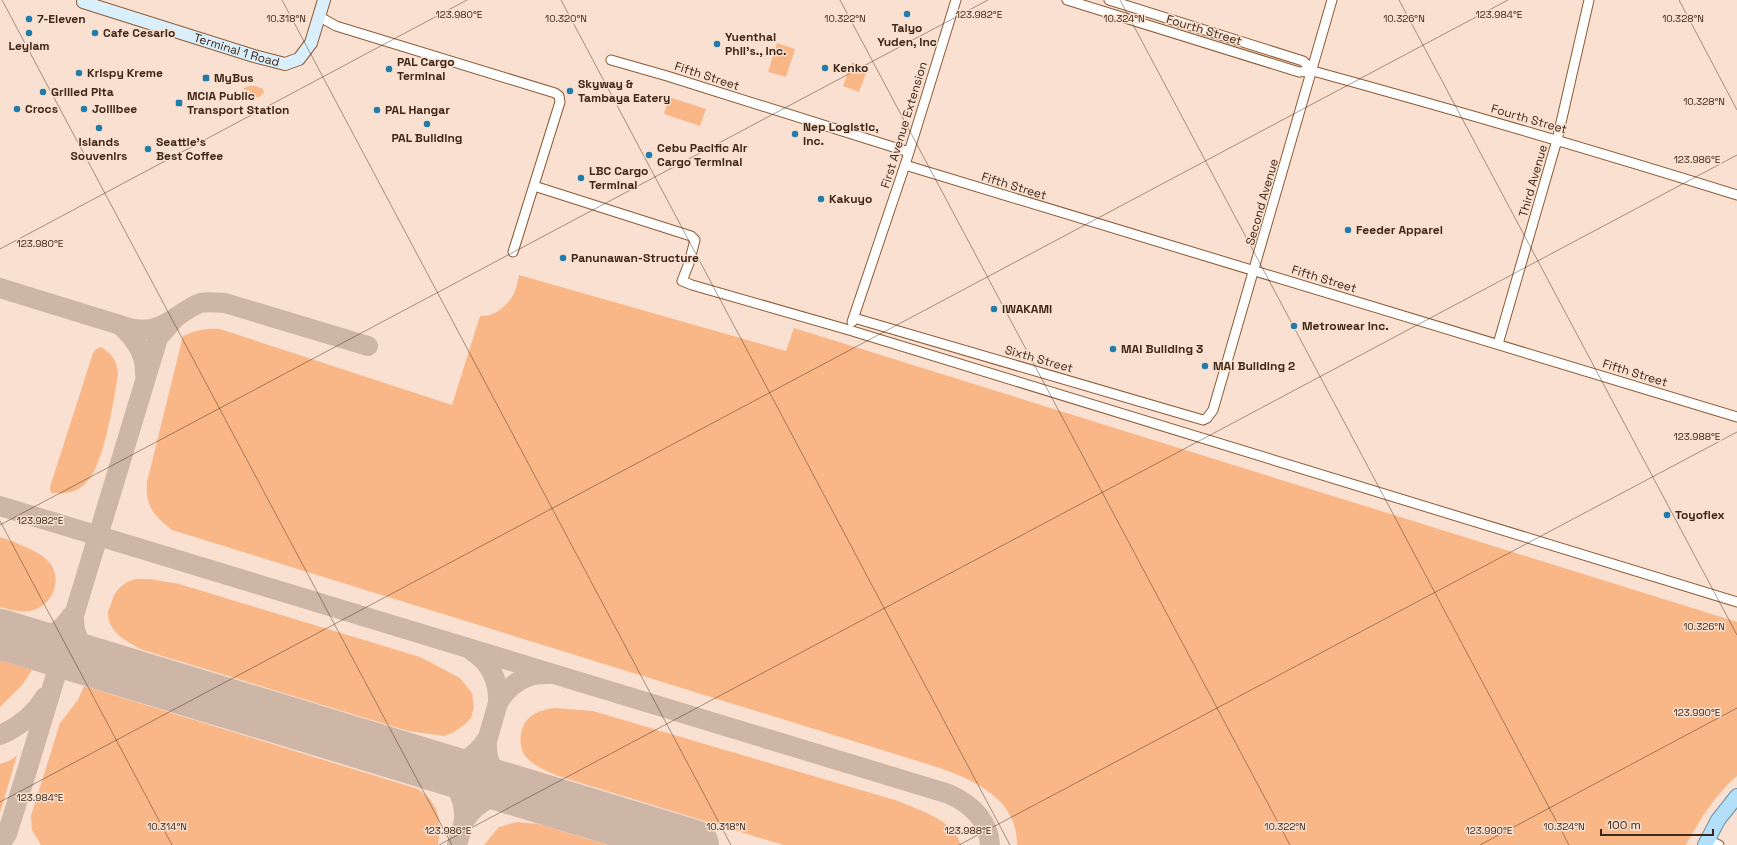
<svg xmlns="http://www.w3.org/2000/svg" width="1737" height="845" font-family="'Space Grotesk',sans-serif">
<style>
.green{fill:#f9b788}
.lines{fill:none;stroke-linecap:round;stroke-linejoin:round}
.taxiway{stroke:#ceb6a6;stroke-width:20}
.runway{stroke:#ceb6a6;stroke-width:50}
.street-casing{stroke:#8d5a34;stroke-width:11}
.secondary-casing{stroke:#8d5a34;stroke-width:14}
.primary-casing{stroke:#6991a8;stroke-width:16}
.street{stroke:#fff;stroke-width:9}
.secondary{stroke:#d9effc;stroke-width:12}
.primary{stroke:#b3dffa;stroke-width:14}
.ticks{fill:none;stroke:#3e2717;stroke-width:1;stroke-opacity:0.45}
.poi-dot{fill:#207caa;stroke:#f9e0d0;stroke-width:1.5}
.labels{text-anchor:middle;stroke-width:3;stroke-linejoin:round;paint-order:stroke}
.poi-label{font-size:12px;font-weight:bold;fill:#3e2717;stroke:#f9e0d0;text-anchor:start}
.street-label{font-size:12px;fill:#3e2717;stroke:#f9e0d0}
.ticks-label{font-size:10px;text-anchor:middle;fill:#3e2717;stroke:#f9e0d0;stroke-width:3;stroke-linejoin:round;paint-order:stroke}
</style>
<rect width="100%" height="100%" fill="#f9e0d0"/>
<!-- green -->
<path class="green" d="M777,43L795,49L786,77L768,72Z
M852,62L868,68L859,92L843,86Z
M248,86H256L263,89L264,93L259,97H249L250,91L243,89Z
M669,97L706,109L700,126L664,114Z
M519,275L786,351L794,328L1737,622V776C1715,795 1700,819 1686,845H1017C1018,800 976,781 940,768L172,530C154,516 145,506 147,482L183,336C196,330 206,328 220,329L452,405L480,316C495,317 510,304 515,291C517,286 518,280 519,275Z
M101,347C112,354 117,360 118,374C114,399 104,466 86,483C77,493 64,494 51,493L50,487L93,353L96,349Z
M0,537C14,542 40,551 49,562C64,580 52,607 30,611C21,613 9,609 0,607Z
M136,579H150L179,584L420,657L460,678L472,693L474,707L471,718L464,725L454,732L444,736L408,731L143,650C129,643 108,633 108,613C108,610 111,605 112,601C116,588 123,583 136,579Z
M0,660L32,670L23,684L0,707Z
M84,686L418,789C439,804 442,819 438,845H41L32,830L31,816L60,723L78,700Z
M555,708L593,711L898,801C921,811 952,819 961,845H783L558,776C547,771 535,767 526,757C516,745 520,722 534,714C541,710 548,709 555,708Z
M17,755L0,813V764L11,760Z
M517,822L539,824L607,845H484L499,827Z"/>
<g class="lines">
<!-- taxiway -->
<path class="taxiway" d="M0,288L120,325C135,339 146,353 145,375
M120,325C144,334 158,330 178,316C185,311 192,306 200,303C208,301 217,303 225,303L368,346
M0,506L949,794C971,804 988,819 990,845
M74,616C73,639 86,657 107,666
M19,640C41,642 60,634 72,615
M498,703C509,684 527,673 549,674
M0,735C19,727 34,715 45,697
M487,744C486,766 500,784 520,792
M432,765C451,777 465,793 464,817
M432,765C455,768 474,759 486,740
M465,820C478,800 497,793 520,792
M0,844L7,834L25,777L158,338L176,317
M457,845L498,703C499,681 491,663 472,651"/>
<!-- runway -->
<path class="runway" d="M0,634L694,845"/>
<!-- street casing -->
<g class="street-casing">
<path id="street" d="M1067,0L1299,72L1313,71C1455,110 1596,151 1737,195
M1109,0L1303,61L1313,71
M320,17L336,26L555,93L559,96L560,102L513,252
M611,60L667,76L909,152
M905,165L1737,417
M534,186L691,236L695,240L689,263L682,281L692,285L849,330L1737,602
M854,318L1203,420L1207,418L1213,410L1332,0
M852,322L905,165L956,0
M1498,344L1557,140L1589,0
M1708,840L1719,845"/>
</g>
<!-- secondary casing -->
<g class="secondary-casing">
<g id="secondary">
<path id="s1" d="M83,2L254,56L285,64L299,59L311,43L324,0"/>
</g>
</g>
<!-- primary casing -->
<g class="primary-casing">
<path id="primary" d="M1705,845L1718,820L1737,796"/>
</g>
<!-- street -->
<use href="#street" class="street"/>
<!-- secondary -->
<use href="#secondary" class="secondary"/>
<!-- primary -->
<use href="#primary" class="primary"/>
</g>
<!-- ticks -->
<path class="ticks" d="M2,0L452,845M282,0L731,845M561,0L1010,845M840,0L1290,845M1120,0L1569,845M1399,0L1737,635M1679,0L1737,110M0,249L467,0M0,521L172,845M0,525L988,0M0,802L1508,0M439,845L1737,155M959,845L1737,432M1480,845L1737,708"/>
<!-- markers -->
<g class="poi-dot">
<circle cx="907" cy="14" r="4"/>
<circle cx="29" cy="19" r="4"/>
<circle cx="29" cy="33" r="4"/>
<circle cx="95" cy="33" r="4"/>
<circle cx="717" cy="44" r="4"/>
<circle cx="825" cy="68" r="4"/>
<circle cx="389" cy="69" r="4"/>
<circle cx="79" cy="73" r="4"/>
<rect x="202" y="74" width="8" height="8" rx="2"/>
<circle cx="570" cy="91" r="4"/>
<circle cx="43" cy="92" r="4"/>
<rect x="175" y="99" width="8" height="8" rx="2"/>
<circle cx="17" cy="109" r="4"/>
<circle cx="84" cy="109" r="4"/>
<circle cx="377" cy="110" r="4"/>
<circle cx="427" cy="124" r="4"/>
<circle cx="99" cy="128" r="4"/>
<circle cx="795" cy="134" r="4"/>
<circle cx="148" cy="149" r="4"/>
<circle cx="649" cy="155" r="4"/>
<circle cx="581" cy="178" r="4"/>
<circle cx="821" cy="199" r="4"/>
<circle cx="1348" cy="230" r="4"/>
<circle cx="563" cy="258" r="4"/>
<circle cx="994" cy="309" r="4"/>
<circle cx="1294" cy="326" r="4"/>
<circle cx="1113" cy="349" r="4"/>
<circle cx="1205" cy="366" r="4"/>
<circle cx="1667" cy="515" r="4"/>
</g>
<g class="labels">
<!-- poi labels -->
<g class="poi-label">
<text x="37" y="23">7-Eleven</text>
<text x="907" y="32" text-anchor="middle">Taiyo<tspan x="907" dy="14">Yuden, Inc</tspan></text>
<text x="103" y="37">Cafe Cesario</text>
<text x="725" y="41">Yuenthai<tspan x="725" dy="14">Phil's., Inc.</tspan></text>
<text x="29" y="50" text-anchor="middle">Leylam</text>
<text x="397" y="66">PAL Cargo<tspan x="397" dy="14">Terminal</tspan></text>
<text x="833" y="72">Kenko</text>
<text x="87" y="77">Krispy Kreme</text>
<text x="214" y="82">MyBus</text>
<text x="578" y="88">Skyway &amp;<tspan x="578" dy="14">Tambaya Eatery</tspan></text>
<text x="51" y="96">Grilled Pita</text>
<text x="187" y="100">MCIA Public<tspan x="187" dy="14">Transport Station</tspan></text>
<text x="25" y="113">Crocs</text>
<text x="92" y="113">Jollibee</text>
<text x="385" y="114">PAL Hangar</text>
<text x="803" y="131">Nep Logistic,<tspan x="803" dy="14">Inc.</tspan></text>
<text x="427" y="142" text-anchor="middle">PAL Building</text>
<text x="99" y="146" text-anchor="middle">Islands<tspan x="99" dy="14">Souvenirs</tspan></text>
<text x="156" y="146">Seattle's<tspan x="156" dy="14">Best Coffee</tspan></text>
<text x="657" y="152">Cebu Pacific Air<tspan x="657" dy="14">Cargo Terminal</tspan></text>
<text x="589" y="175">LBC Cargo<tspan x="589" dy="14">Terminal</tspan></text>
<text x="829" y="203">Kakuyo</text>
<text x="1356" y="234">Feeder Apparel</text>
<text x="571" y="262">Panunawan-Structure</text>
<text x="1002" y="313">IWAKAMI</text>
<text x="1302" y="330">Metrowear Inc.</text>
<text x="1121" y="353">MAI Building 3</text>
<text x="1213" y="370">MAI Building 2</text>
<text x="1675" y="519">Toyoflex</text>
</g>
<!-- street labels -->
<g class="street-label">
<text transform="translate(1204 30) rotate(17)" y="4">Fourth Street</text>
<text dy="4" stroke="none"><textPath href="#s1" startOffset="161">Terminal 1 Road</textPath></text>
<text transform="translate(707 76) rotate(18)" y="4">Fifth Street</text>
<text transform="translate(1529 119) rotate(16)" y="4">Fourth Street</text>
<text transform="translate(904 125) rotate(-73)" y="4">First Avenue Extension</text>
<text transform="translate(1533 181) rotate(-74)" y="4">Third Avenue</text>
<text transform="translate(1014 186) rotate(17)" y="4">Fifth Street</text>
<text transform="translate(1262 202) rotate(-74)" y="4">Second Avenue</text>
<text transform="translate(1324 279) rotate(17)" y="4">Fifth Street</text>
<text transform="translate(1039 359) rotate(16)" y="4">Sixth Street</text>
<text transform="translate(1635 373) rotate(17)" y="4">Fifth Street</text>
</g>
</g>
<g class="ticks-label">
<text x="459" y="18">123.980°E</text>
<text x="979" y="18">123.982°E</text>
<text x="1499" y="18">123.984°E</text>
<text x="1683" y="22">10.328°N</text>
<text x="286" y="22">10.318°N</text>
<text x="566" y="22">10.320°N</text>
<text x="845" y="22">10.322°N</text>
<text x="1124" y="22">10.324°N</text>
<text x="1404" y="22">10.326°N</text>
<text x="1704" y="105">10.328°N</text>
<text x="1697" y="163">123.986°E</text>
<text x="40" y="247">123.980°E</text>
<text x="1697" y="440">123.988°E</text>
<text x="40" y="524">123.982°E</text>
<text x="1704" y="630">10.326°N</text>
<text x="1697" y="716">123.990°E</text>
<text x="40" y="801">123.984°E</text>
<text x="167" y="830">10.314°N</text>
<text x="726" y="830">10.318°N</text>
<text x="1285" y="830">10.322°N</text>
<text x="1564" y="830">10.324°N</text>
<text x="448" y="834">123.986°E</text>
<text x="968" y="834">123.988°E</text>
<text x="1489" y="834">123.990°E</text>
</g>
<!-- scale -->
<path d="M1601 829v6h112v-6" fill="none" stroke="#3e2717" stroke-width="2"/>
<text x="1607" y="829" font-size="12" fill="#3e2717" stroke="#f9e0d0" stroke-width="3" paint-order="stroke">100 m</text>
</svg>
